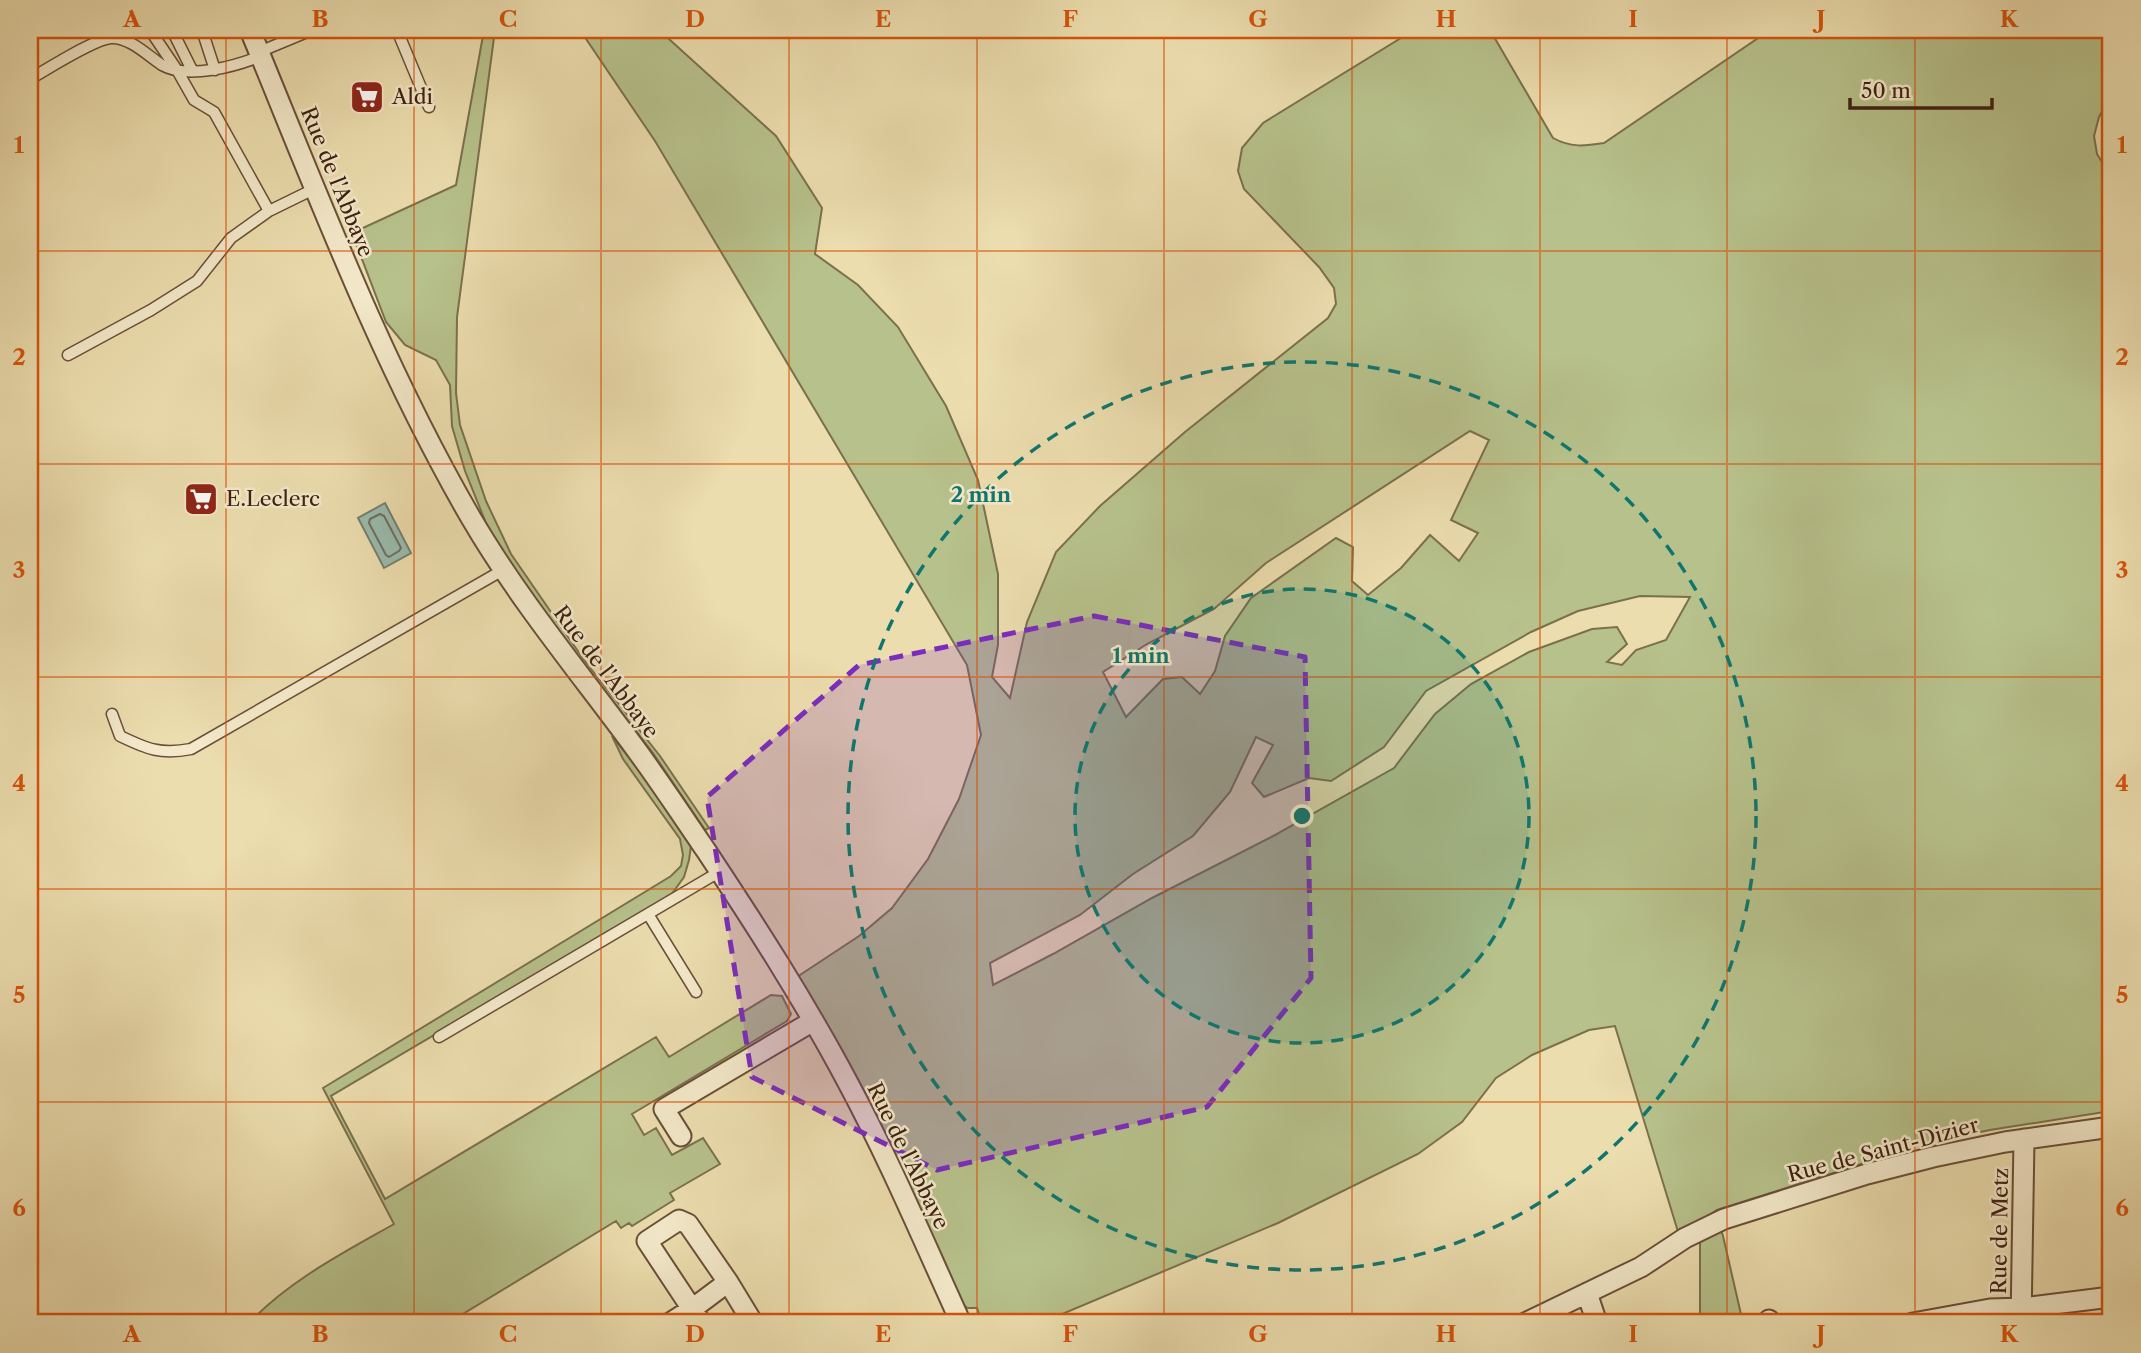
<svg xmlns="http://www.w3.org/2000/svg" width="2141" height="1353" font-family="'Libre Caslon Text',serif">
<style>
.green{fill:#b7c18b;stroke:#7b704e;stroke-width:2;fill-rule:evenodd}
.water{fill:#99bbad;stroke:#757d6f;stroke-width:2}
.lines{fill:none;stroke-linecap:round;stroke-linejoin:round}
.shore{stroke:#6c6e5f;stroke-width:2}
.lane-casing{stroke:#6a4f38;stroke-width:13}
.street-casing{stroke:#6a4f38;stroke-width:23}
.lane{stroke:#f3e9ca;stroke-width:10}
.street{stroke:#f3e9ca;stroke-width:19}
.marked{fill:#7b2cbf;fill-opacity:0.2;stroke:#7b2cbf;stroke-width:5;stroke-dasharray:14 9;stroke-linejoin:round}
.grid{fill:none;stroke:#d7530c;stroke-width:2;stroke-opacity:0.55}
.ring{fill:none;stroke:#0f766e;stroke-width:3.5;stroke-dasharray:12 9}
.labels{text-anchor:middle;stroke-width:5;stroke-linejoin:round;paint-order:stroke}
.poi-label{font-size:21px;fill:#3f2011;stroke:#f3e9ca;text-anchor:start}
.street-label{font-size:21px;fill:#3f2011;stroke:#f3e9ca}
.centre{fill:#0f766e;stroke:#f3e9ca;stroke-width:3.5}
.ring-label{font-size:21px;text-anchor:middle;font-weight:bold;fill:#0f766e;stroke:#f3e9ca;stroke-width:5;stroke-linejoin:round;paint-order:stroke}
.neatline{fill:none;stroke:#d7530c;stroke-width:2.5}
.grid-label{font-size:23px;text-anchor:middle;font-weight:bold;fill:#d7530c}
</style>
<rect width="100%" height="100%" fill="#ecddae"/>
<filter id="stains"><feTurbulence type="fractalNoise" baseFrequency=".00286" numOctaves="4"/><feColorMatrix values="0 0 0 0 .2 0 0 0 0 .09 0 0 0 0 .02 0 0 0 .5 -.17"/></filter>
<radialGradient id="worn" r=".72"><stop offset=".6" stop-color="#630" stop-opacity="0"/><stop offset="1" stop-color="#630" stop-opacity=".3"/></radialGradient>
<!-- green -->
<path class="green" d="M484,30H495L457,317L456,393L460,425L486,501L511,554L584,660L660,756L709,828L705,830L653,753L518,579L490,533L465,471L452,426L450,385L436,360L405,345L386,322L352,233L456,185Z
M580,30H659L776,136L822,208L815,254L858,285L898,327L946,406L978,480L998,574V645L992,677L1010,698L1027,622L1056,552L1100,506L1185,432L1328,318L1336,304L1334,288L1319,267L1244,189L1238,171L1242,148L1263,123L1414,30H1490L1553,138C1571,148 1585,146 1604,143L1770,30H2111V96L2099,117L2094,136L2097,154L2111,177V1111L1990,1130L1874,1154L1871,1161L1717,1210L1679,1235L1615,1026L1589,1030L1532,1055L1496,1078L1462,1122L1418,1154L1278,1223L1041,1323H982L977,1308H967L959,1300L891,1147L842,1050L797,977L859,936L892,908L928,859L959,799L981,735L967,665L655,141ZM1470,431L1489,440L1451,520L1478,533L1459,561L1430,535L1401,568L1368,595L1352,581L1353,547L1336,538L1251,598L1225,636L1215,671L1200,694L1182,677L1163,679L1126,717L1103,672L1147,644L1214,609L1266,563ZM1640,596L1690,597L1666,640L1636,650L1622,665L1607,662L1627,644L1617,627L1592,629L1529,652L1471,684L1435,714L1394,768L1273,836L1152,898L1053,954L993,985L990,963L1080,915L1133,874L1193,836L1230,792L1256,737L1273,745L1252,783L1264,797L1309,778L1331,781L1384,747L1426,691L1531,632L1578,611Z
M612,736L651,786L691,846L689,860L684,877L671,895L331,1096L385,1199L656,1037L669,1057L771,995L782,996L791,1014L787,1021L632,1114L644,1135L656,1128L672,1155L703,1138L720,1164L670,1193L674,1200L632,1226L629,1223L621,1228L616,1221L448,1323H249C290,1280 343,1253 394,1224L323,1088L671,876L681,866L683,855L680,839L623,759Z
M1721,1230L1723,1236L1743,1323H1700V1242Z"/>
<!-- water -->
<path class="water" d="M385,503L411,553L384,568L358,518Z"/>
<g class="lines">
<!-- shore -->
<path class="shore" d="M380,514L384,516L401,548L399,551L389,557L386,555L369,523L370,519Z"/>
<!-- lane casing -->
<g class="lane-casing">
<path id="lane" d="M150,30L177,70L194,100L214,112L269,211L316,188
M172,30L192,70
M202,30L215,70
M397,30L429,107
M259,52L312,30
M30,79C46,70 94,39 111,38C130,37 148,56 162,65C188,80 236,66 261,56
M68,355L151,310L197,281L231,238L269,211
M112,714L120,736C147,749 161,755 191,749L503,570
M648,914L696,992
M439,1037L719,872"/>
</g>
<!-- street casing -->
<g class="street-casing">
<path id="street" d="M250,30C318,195 381,363 471,518C519,600 579,672 635,748C660,782 683,817 707,852C756,926 805,1002 847,1081C889,1159 924,1242 961,1323
M681,1136L664,1109L813,1021
M1587,1293L1597,1323
M1769,1320L1771,1323
M670,1323L692,1309L647,1241L679,1220L688,1224L728,1282
M701,1323L692,1309L728,1282L753,1323
M1525,1323L1641,1267L1685,1238L1724,1219L1867,1174L1933,1157L2005,1142L2111,1127
M1913,1323L1990,1309L2022,1308L2111,1297
M2021,1323L2024,1139"/>
</g>
<!-- lane -->
<use href="#lane" class="lane"/>
<!-- street -->
<use href="#street" class="street"/>
</g>
<!-- marked area -->
<path class="marked" d="M1094,616L1305,657L1311,978L1207,1107L937,1170L752,1077L707,797L859,665Z"/>
<!-- grid -->
<path class="grid" d="M226,30V1323M414,30V1323M601,30V1323M789,30V1323M977,30V1323M1164,30V1323M1352,30V1323M1540,30V1323M1727,30V1323M1915,30V1323M30,251H2111M30,464H2111M30,677H2111M30,889H2111M30,1102H2111"/>
<!-- distance rings -->
<circle cx="1302" cy="816" r="227" fill="#0f766e" fill-opacity=".12"/>
<g class="ring">
<circle cx="1302" cy="816" r="227"/>
<circle cx="1302" cy="816" r="454"/>
</g>
<!-- icons -->
<defs>
<g id="supermarket-square" transform="scale(1.75)"><rect x="-9" y="-9" width="18" height="18" rx="4" fill="#8f2418" stroke="#f3e9ca"/><path d="M-6-5.5h2.5l.6 2H6L4.5 2H-2.5L-4.4-4H-6ZM-1.5 3.2a1.3 1.3 0 1 0 .1 0ZM3 3.2a1.3 1.3 0 1 0 .1 0Z" fill="#fff"/></g>
</defs>
<g fill-rule="evenodd">
<use href="#supermarket-square" x="367" y="97"/>
<use href="#supermarket-square" x="201" y="499"/>
</g>
<g class="labels">
<!-- poi labels -->
<g class="poi-label">
<text x="392" y="104">Aldi</text>
<text x="226" y="506">E.Leclerc</text>
</g>
<!-- street labels -->
<g class="street-label">
<text transform="translate(337 182) rotate(68)" y="7">Rue de l'Abbaye</text>
<text transform="translate(606 672) rotate(53)" y="7">Rue de l'Abbaye</text>
<text transform="translate(1883 1150) rotate(-15)" y="7">Rue de Saint-Dizier</text>
<text transform="translate(908 1156) rotate(64)" y="7">Rue de l'Abbaye</text>
<text transform="translate(2000 1231) rotate(-89)" y="7">Rue de Metz</text>
</g>
</g>
<circle cx="1302" cy="816" r="10" class="centre"/>
<g class="ring-label">
<text x="981" y="502">2 min</text>
<text x="1141" y="663">1 min</text>
</g>
<!-- margin -->
<rect width="2141" height="1353" fill="none" stroke="#ecddae" stroke-width="77"/>
<!-- scale -->
<path d="M1850 98v10h142v-10" fill="none" stroke="#3f2011" stroke-width="3.5"/>
<text x="1861" y="98" font-size="21" fill="#3f2011" stroke="#f3e9ca" stroke-width="5" paint-order="stroke">50 m</text>
<rect x="38" y="38" width="2064" height="1276" class="neatline"/>
<g class="grid-label">
<text x="132" y="27">A</text>
<text x="320" y="27">B</text>
<text x="508" y="27">C</text>
<text x="695" y="27">D</text>
<text x="883" y="27">E</text>
<text x="1070" y="27">F</text>
<text x="1258" y="27">G</text>
<text x="1446" y="27">H</text>
<text x="1633" y="27">I</text>
<text x="1821" y="27">J</text>
<text x="2009" y="27">K</text>
<text x="19" y="153">1</text>
<text x="2122" y="153">1</text>
<text x="19" y="365">2</text>
<text x="2122" y="365">2</text>
<text x="19" y="578">3</text>
<text x="2122" y="578">3</text>
<text x="19" y="791">4</text>
<text x="2122" y="791">4</text>
<text x="19" y="1003">5</text>
<text x="2122" y="1003">5</text>
<text x="19" y="1216">6</text>
<text x="2122" y="1216">6</text>
<text x="132" y="1342">A</text>
<text x="320" y="1342">B</text>
<text x="508" y="1342">C</text>
<text x="695" y="1342">D</text>
<text x="883" y="1342">E</text>
<text x="1070" y="1342">F</text>
<text x="1258" y="1342">G</text>
<text x="1446" y="1342">H</text>
<text x="1633" y="1342">I</text>
<text x="1821" y="1342">J</text>
<text x="2009" y="1342">K</text>
</g>
<rect width="100%" height="100%" filter="url(#stains)"/>
<rect width="100%" height="100%" fill="url(#worn)"/>
</svg>
